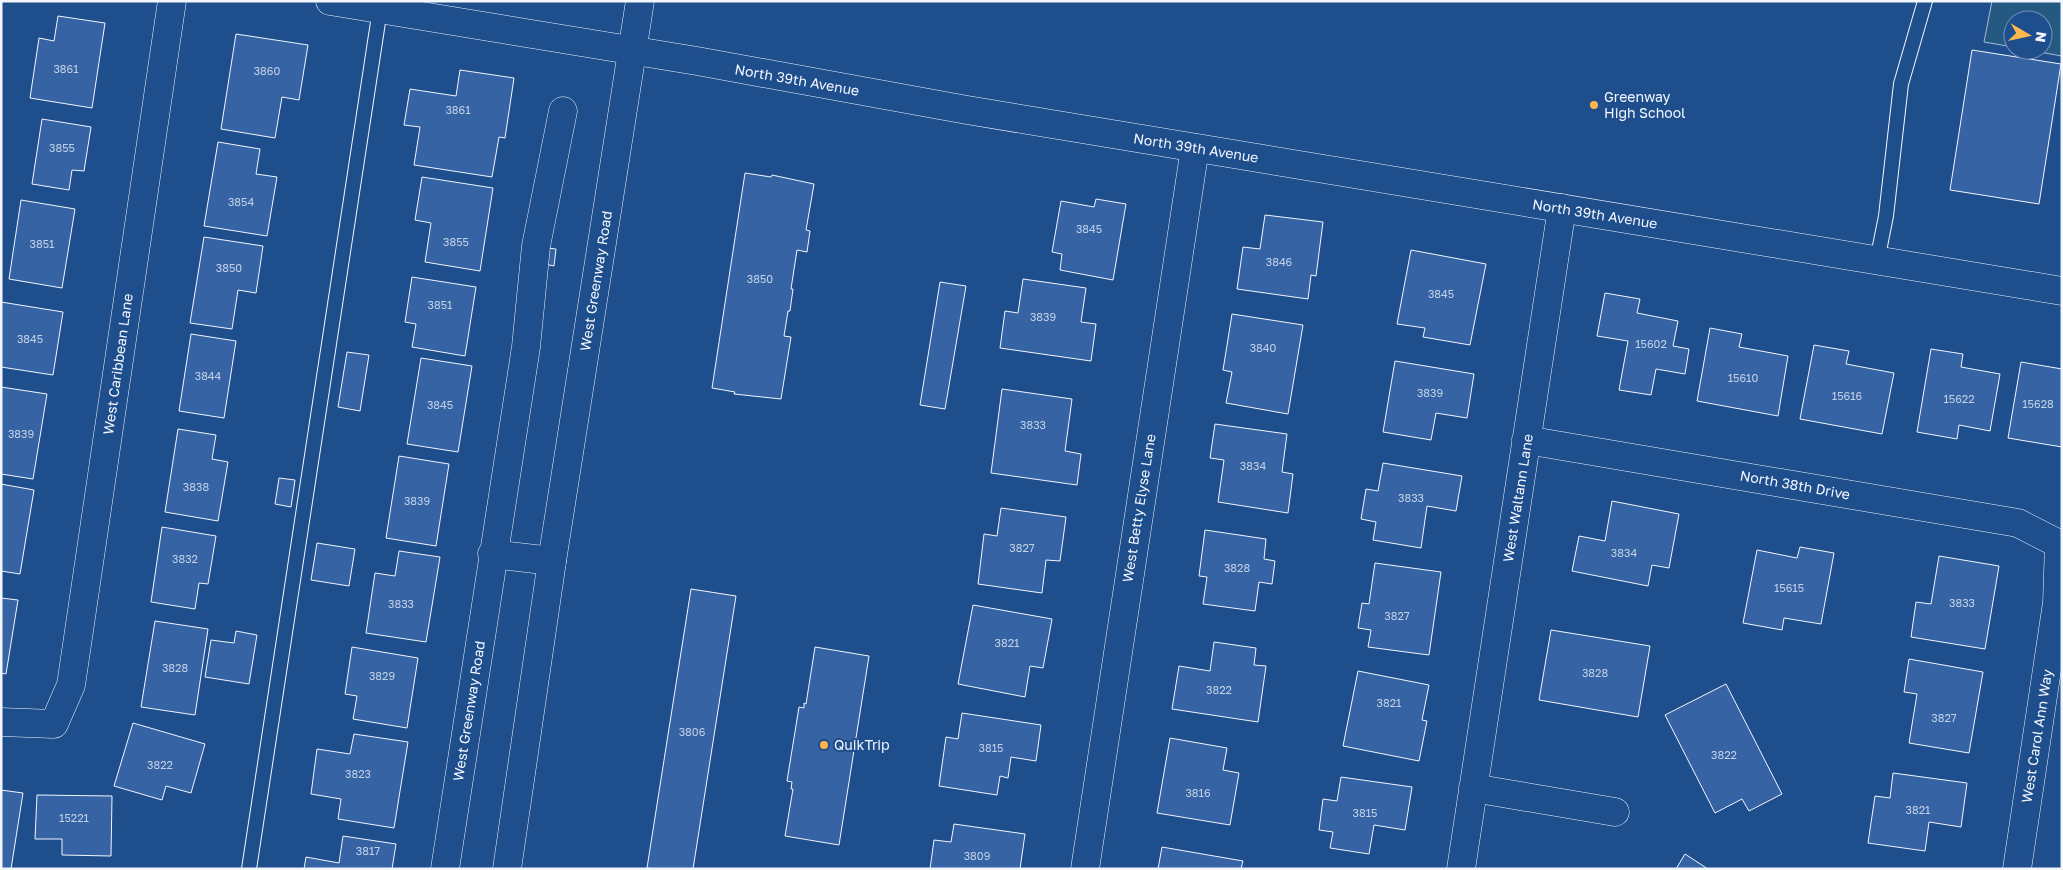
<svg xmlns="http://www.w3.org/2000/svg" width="2063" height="870" font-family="'Golos Text',sans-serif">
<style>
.green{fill:#245a82;stroke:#a8bbd7}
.building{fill:#3563a3;stroke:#f2f6ff}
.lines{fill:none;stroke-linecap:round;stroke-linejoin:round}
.service-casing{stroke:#f2f6ff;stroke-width:16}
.minor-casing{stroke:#f2f6ff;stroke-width:29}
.tertiary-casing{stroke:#f2f6ff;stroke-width:29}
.secondary-casing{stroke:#f2f6ff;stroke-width:29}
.service{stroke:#1f4e8c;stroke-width:14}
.minor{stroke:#1f4e8c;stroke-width:28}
.tertiary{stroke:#1f4e8c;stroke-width:28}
.secondary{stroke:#1f4e8c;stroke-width:28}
.poi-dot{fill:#ffb74d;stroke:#1f4e8c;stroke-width:2}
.labels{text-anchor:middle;stroke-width:4;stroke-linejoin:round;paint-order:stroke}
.number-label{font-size:11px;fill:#c3d1e8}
.street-label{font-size:14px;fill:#f2f6ff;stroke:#1f4e8c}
.poi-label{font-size:14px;fill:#f2f6ff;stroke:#1f4e8c;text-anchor:start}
</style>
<rect width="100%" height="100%" fill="#1f4e8c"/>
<!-- green -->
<path class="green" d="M1992,1H2062V56L2028,50H2043V20H2013V47L1984,42Z"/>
<!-- building -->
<path class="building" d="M58,16L105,23L92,108L30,98L39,38L54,41Z
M236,34L308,45L299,100L282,97L275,138L221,129Z
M1972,50L2061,64L2039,204L1950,190Z
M460,70L514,78L505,138L499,137L492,177L414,165L420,127L404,125L410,89L456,96Z
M42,119L91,127L84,171L72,170L69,190L32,184Z
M218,142L260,149L256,174L277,177L267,236L204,226Z
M745,173L771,177L772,175L814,184L806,230L810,231L807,252L797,250L791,289H793L790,311H788L784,336L791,337L781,399L734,394L735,392L712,388Z
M422,177L493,188L480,271L425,262L431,223L415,220Z
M1096,199L1126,204L1113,280L1060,270L1062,254L1052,252L1061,201L1094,207Z
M21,200L75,209L62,288L9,279Z
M1265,215L1323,222L1316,276L1311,275L1308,299L1237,289L1243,247L1260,249Z
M204,237L263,246L256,293L238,290L232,329L190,323Z
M548,248L556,249L554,266L545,264Z
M1411,250L1486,264L1470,345L1423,337L1425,328L1397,324Z
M412,277L476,287L465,356L412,347L416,324L405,322Z
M1023,279L1086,288L1081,322L1096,324L1091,361L1000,348L1005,311L1018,313Z
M940,282L966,286L945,409L920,405Z
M1605,293L1640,299L1637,313L1678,321L1673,346L1689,349L1685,374L1656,369L1651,395L1619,390L1628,341L1597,336Z
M1,302L63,312L53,375L1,367Z
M1232,314L1303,325L1288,414L1226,403L1232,372L1223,370Z
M1710,328L1742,334L1739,347L1788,356L1778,416L1697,401Z
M191,334L236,341L224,418L179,411Z
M1814,345L1849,351L1846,364L1894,373L1882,434L1800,419Z
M1931,349L1963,354L1961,367L2000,374L1990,431L1959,425L1957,439L1917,432Z
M347,352L369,355L360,411L338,407Z
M421,358L472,366L458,452L407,444Z
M1395,361L1474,374L1467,418L1436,413L1431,440L1383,432Z
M2021,362L2062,369V447L2008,438Z
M1,387L47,394L33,479L1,474Z
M1002,389L1072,399L1065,451L1081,454L1077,485L991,473Z
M1215,424L1287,434L1282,472L1293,474L1288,513L1218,502L1224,460L1210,458Z
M178,429L216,435L212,459L228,462L218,521L165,512Z
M399,456L449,464L436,546L386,538Z
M1383,463L1462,476L1456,511L1427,506L1421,548L1373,540L1376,522L1361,519L1366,489L1378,491Z
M279,478L295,480L291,507L275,504Z
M1,484L34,490L20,574L1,571Z
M1612,501L1679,514L1669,568L1652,565L1648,586L1572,571L1579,536L1605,541Z
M1001,508L1066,517L1060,561L1046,560L1042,593L978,584L984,534L997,536Z
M162,527L216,536L208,584L199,583L195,609L151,602Z
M1205,530L1266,539L1264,559L1275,561L1272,584L1259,582L1255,611L1203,604L1207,577L1199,576Z
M317,543L355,549L349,586L311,580Z
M1800,547L1834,553L1821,624L1784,618L1782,630L1743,623L1757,550L1797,558Z
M399,551L440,557L426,642L366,633L375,573L395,576Z
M1939,556L1999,566L1985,649L1911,637L1916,602L1931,604Z
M1375,563L1441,572L1429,655L1368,647L1371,630L1358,628L1362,603L1369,604Z
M691,589L736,596L693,869H655L647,868Z
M1,598L18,600L6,674L1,673Z
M973,605L1052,619L1043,668L1030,666L1025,697L958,684Z
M155,621L208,629L195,715L141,707Z
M1551,630L1650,646L1638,717L1539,700Z
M236,631L257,635L249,684L205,677L211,640L234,643Z
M1214,642L1256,648L1254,665L1266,666L1258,722L1172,709L1179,666L1210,671Z
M352,647L418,658L407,728L353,719L357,696L345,694Z
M815,647L869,656L839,845L785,836L793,789H791L792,782L787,781L799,707L804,708V703L806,704Z
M1909,659L1983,672L1969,753L1909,743L1917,694L1904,692Z
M1358,671L1429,685L1422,720L1427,721L1419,761L1343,746Z
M1726,684L1782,794L1749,811L1742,799L1715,813L1665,715Z
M962,713L1041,725L1036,761L1011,757L1008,778L1000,776L997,795L939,786L946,737L958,739Z
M133,723L205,744L191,793L166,786L162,800L114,786Z
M354,734L408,742L394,828L338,819L341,799L311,794L317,749L350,754Z
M1170,738L1227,748L1223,770L1239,773L1230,825L1157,813Z
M1893,773L1967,783L1961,827L1929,822L1925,851L1868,843L1875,796L1890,798Z
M1341,777L1412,787L1405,830L1374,825L1369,854L1330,848L1333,832L1319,830L1323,799L1337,801Z
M1,790L23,793L11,869H1Z
M37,795L112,796L111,856L62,855V839H35Z
M954,824L1025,834L1020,869H930L934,840L951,842Z
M343,836L396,844L392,869H304L306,857L339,863Z
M1162,847L1243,861L1241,869H1158Z
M1685,854L1708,869H1676Z"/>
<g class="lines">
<!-- service casing -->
<g class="service-casing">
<path id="service" d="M1877,261L1886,216L1901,84L1925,1
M249,869L380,9"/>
</g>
<!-- minor casing -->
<g class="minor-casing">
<path id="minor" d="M1526,440L2018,523L2059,544L2057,603L2017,869
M492,554L552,561
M1,722L54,724L71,685L172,1
M1473,788L1615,812
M445,869L526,347L536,246L563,111
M1085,869L1195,148
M1461,869L1562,208"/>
</g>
<!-- tertiary casing -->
<g class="tertiary-casing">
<path id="tertiary" d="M330,1L697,61L967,110L2062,291"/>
</g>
<!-- secondary casing -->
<g class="secondary-casing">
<path id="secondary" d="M507,869L552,561L640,1"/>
</g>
<!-- service -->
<use href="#service" class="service"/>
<!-- minor -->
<use href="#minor" class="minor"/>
<!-- tertiary -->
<use href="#tertiary" class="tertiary"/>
<!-- secondary -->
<use href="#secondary" class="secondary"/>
</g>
<!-- markers -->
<g class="poi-dot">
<circle cx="1594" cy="105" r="5"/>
<circle cx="824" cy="745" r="5"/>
</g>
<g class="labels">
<!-- number labels -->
<g class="number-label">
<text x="66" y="73">3861</text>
<text x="267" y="75">3860</text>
<text x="458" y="114">3861</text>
<text x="62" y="152">3855</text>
<text x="241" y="206">3854</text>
<text x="1089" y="233">3845</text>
<text x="456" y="246">3855</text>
<text x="42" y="248">3851</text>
<text x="1279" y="266">3846</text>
<text x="229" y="272">3850</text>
<text x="760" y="283">3850</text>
<text x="1441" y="298">3845</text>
<text x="440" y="309">3851</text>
<text x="1043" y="321">3839</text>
<text x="30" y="343">3845</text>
<text x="1651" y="348">15602</text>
<text x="1263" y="352">3840</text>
<text x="208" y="380">3844</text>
<text x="1743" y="382">15610</text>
<text x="1430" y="397">3839</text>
<text x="1847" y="400">15616</text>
<text x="1959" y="403">15622</text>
<text x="2038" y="408">15628</text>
<text x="440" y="409">3845</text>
<text x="1033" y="429">3833</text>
<text x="21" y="438">3839</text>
<text x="1253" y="470">3834</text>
<text x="196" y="491">3838</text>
<text x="1411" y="502">3833</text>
<text x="417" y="505">3839</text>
<text x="1022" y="552">3827</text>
<text x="1624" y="557">3834</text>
<text x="185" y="563">3832</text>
<text x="1237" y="572">3828</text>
<text x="1789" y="592">15615</text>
<text x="1962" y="607">3833</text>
<text x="401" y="608">3833</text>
<text x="1397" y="620">3827</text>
<text x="1007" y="647">3821</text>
<text x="175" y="672">3828</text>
<text x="1595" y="677">3828</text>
<text x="382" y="680">3829</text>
<text x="1219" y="694">3822</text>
<text x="1389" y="707">3821</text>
<text x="1944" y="722">3827</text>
<text x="692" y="736">3806</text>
<text x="991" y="752">3815</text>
<text x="1724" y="759">3822</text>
<text x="160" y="769">3822</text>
<text x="358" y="778">3823</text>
<text x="1198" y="797">3816</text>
<text x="1918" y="814">3821</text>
<text x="1365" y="817">3815</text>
<text x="74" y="822">15221</text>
<text x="368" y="855">3817</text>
<text x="977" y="860">3809</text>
</g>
<!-- street labels -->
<g class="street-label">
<text transform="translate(797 80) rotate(10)" y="5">North 39th Avenue</text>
<text transform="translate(1196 148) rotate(9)" y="5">North 39th Avenue</text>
<text transform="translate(1595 214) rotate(9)" y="5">North 39th Avenue</text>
<text transform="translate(596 281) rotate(-81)" y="5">West Greenway Road</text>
<text transform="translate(118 364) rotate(-82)" y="5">West Caribbean Lane</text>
<text transform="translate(1795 485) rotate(10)" y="5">North 38th Drive</text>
<text transform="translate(1518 498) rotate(-81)" y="5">West Waltann Lane</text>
<text transform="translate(1139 508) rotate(-81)" y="5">West Betty Elyse Lane</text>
<text transform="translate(469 711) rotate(-81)" y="5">West Greenway Road</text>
<text transform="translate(2037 736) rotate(-81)" y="5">West Carol Ann Way</text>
</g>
<!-- poi labels -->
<g class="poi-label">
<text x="1604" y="102">Greenway<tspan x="1604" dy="16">High School</tspan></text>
<text x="834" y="750">QuikTrip</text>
</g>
</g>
<!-- border -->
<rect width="2063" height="870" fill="none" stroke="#f2f6ff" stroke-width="5"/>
<!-- north arrow -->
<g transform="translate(2028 35) rotate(99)"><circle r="24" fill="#1f4e8c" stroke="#7391ba"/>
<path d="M0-4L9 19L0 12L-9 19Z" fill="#ffb74d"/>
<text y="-8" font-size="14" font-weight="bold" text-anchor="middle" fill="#f2f6ff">N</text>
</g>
</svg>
